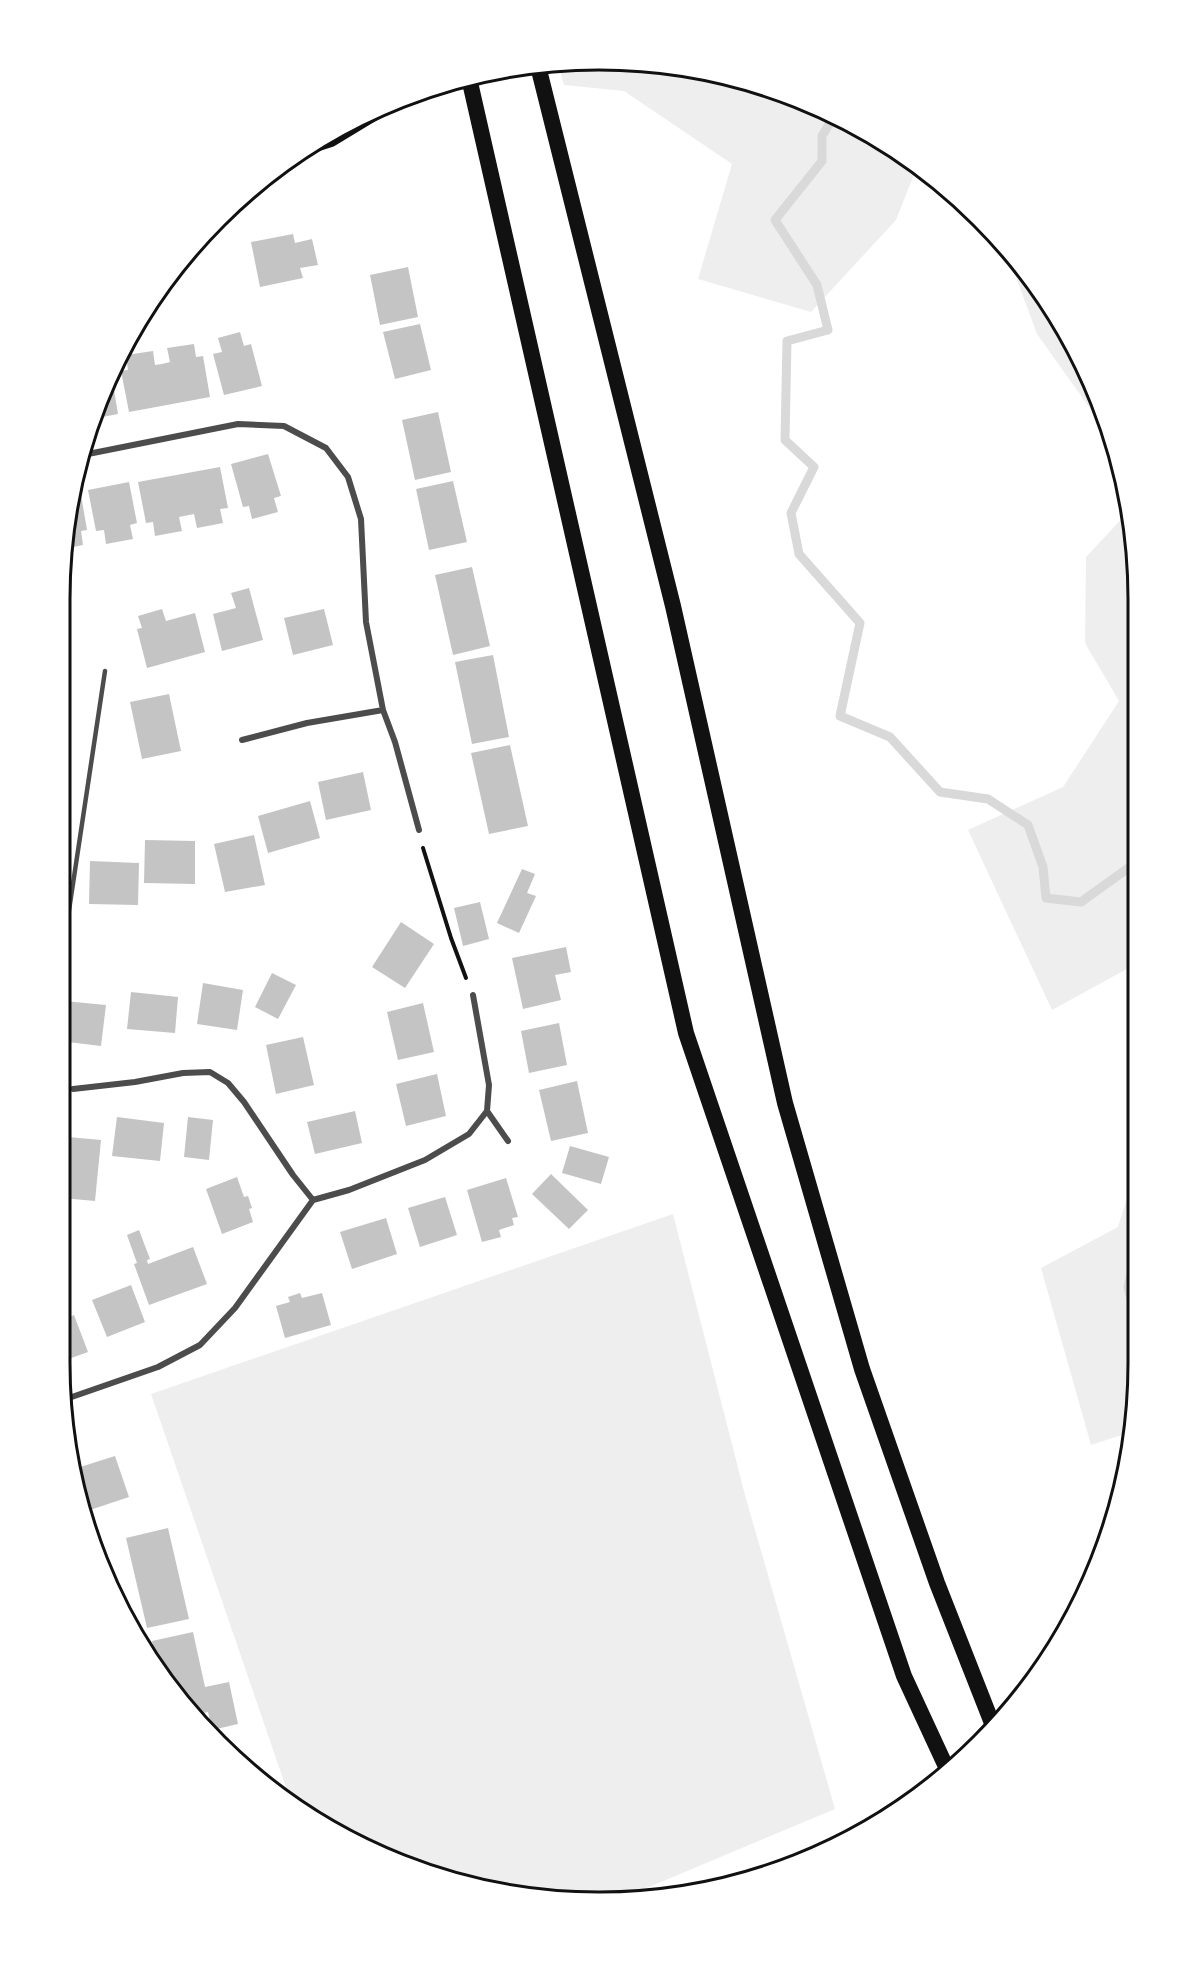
<svg xmlns="http://www.w3.org/2000/svg" width="1199" height="1963" font-family="'Noto Sans',sans-serif">
<style>
.green{fill:#eee}
.lines{fill:none;stroke-linecap:round;stroke-linejoin:round}
.stream{stroke:#d9d9d9;stroke-width:9}
.building{fill:#c4c4c4}
.path{stroke:#111;stroke-width:4}
.service{stroke:#4c4c4c;stroke-width:4.5}
.minor{stroke:#4c4c4c;stroke-width:6}
.secondary{stroke:#111;stroke-width:12}
.trunk{stroke:#111;stroke-width:16}
.rim{fill:none;stroke:#111;stroke-width:3}
</style>
<rect width="100%" height="100%" fill="#fff"/>
<!-- green -->
<path class="green" d="M600,60L705,70L806,101L900,151L917,167L896,220L811,312L698,279L732,164L624,91L564,85L558,64Z
M1003,242L1067,330L1110,426L1120,476L1094,414L1037,334Z
M1128,512L1138,564V963L1052,1010L968,830L1063,787L1119,701L1085,643L1086,557Z
M1138,1162V1399L1131,1432L1091,1445L1041,1268L1118,1227Z
M673,1214L745,1495L835,1809L649,1887L595,1902L519,1890L516,1887L411,1866L291,1802L151,1394Z"/>
<g class="lines">
<!-- stream -->
<path class="stream" d="M834,116L822,136V161L775,220L817,285L828,330L787,341L785,440L814,467L791,513L799,554L860,623L840,716L890,737L940,792L988,799L1028,825L1043,867L1046,898L1081,902L1138,861
M1138,1243L1128,1287L1138,1326"/>
</g>
<!-- building -->
<path class="building" d="M293,234L295,243L312,239L318,265L300,268L303,278L260,287L251,242Z
M408,267L418,317L380,325L370,275Z
M420,324L431,370L395,379L383,332Z
M240,332L244,346L251,344L262,386L224,395L213,354L222,352L218,338Z
M194,344L196,357L203,356L210,397L129,412L121,371L128,370L126,355L153,351L155,365L162,364L170,362L167,348Z
M112,378L118,414L92,419L97,409Z
M438,412L451,472L415,480L402,420Z
M268,454L281,496L274,498L278,512L252,519L249,506L243,507L231,464Z
M220,467L228,508L220,509L223,523L197,528L194,514L179,517L182,531L155,536L153,522L146,523L138,482Z
M453,481L467,542L429,550L416,489Z
M129,482L137,523L130,525L133,539L106,544L104,530L96,531L88,490Z
M80,489L87,530L81,531L83,545L64,549L76,490Z
M472,567L490,646L453,655L435,575Z
M249,588L263,640L222,651L213,614L236,608L231,593Z
M162,609L166,621L195,613L205,652L147,668L137,629L142,628L138,616Z
M324,609L333,645L293,655L284,618Z
M493,655L509,737L472,744L455,662Z
M169,694L181,751L142,759L130,702Z
M510,745L528,826L489,834L471,753Z
M363,772L371,810L326,820L318,782Z
M310,801L320,838L268,853L258,816Z
M254,835L265,885L225,892L214,844Z
M145,840L195,841V884L144,883Z
M90,861L139,863L138,905L89,904Z
M522,869L535,874L527,893L536,896L519,933L497,923Z
M480,902L489,939L463,946L454,908Z
M401,922L434,944L405,988L372,967Z
M566,947L571,972L555,975L561,1000L523,1009L512,958Z
M272,973L296,985L278,1019L255,1007Z
M203,983L243,990L237,1030L197,1024Z
M131,992L178,997L175,1033L127,1029Z
M64,1001L106,1005L101,1046L60,1041Z
M423,1003L434,1052L398,1060L387,1012Z
M559,1023L567,1065L529,1073L521,1031Z
M303,1037L314,1085L276,1094L266,1045Z
M437,1074L446,1116L406,1126L396,1084Z
M577,1081L588,1133L551,1141L539,1090Z
M355,1111L362,1143L315,1154L307,1122Z
M117,1117L164,1123L160,1161L112,1156Z
M188,1117L213,1120L209,1160L184,1157Z
M68,1137L101,1140L95,1201L62,1198Z
M570,1146L609,1157L601,1184L562,1173Z
M551,1174L588,1210L569,1229L532,1194Z
M237,1177L244,1197L248,1196L252,1208L249,1209L253,1222L222,1234L206,1189Z
M506,1178L518,1217L512,1218L514,1225L499,1230L501,1237L482,1242L467,1190Z
M445,1197L457,1235L420,1247L408,1208Z
M386,1218L397,1254L352,1269L340,1232Z
M139,1230L150,1259L147,1260L148,1264L193,1247L207,1284L149,1305L134,1264L137,1263L127,1235Z
M131,1285L145,1322L107,1337L92,1300Z
M300,1293L302,1298L322,1293L331,1325L285,1338L276,1306L290,1302L288,1297Z
M74,1315L88,1352L60,1362V1320Z
M115,1456L129,1497L84,1512L77,1468Z
M168,1528L189,1619L147,1628L126,1538Z
M193,1632L205,1687L229,1682L238,1724L212,1730L208,1712L194,1715L171,1692L158,1668L152,1641Z
M797,1854L801,1859L773,1874L757,1877Z"/>
<g class="lines">
<!-- path -->
<path class="path" d="M423,848L451,938L466,978"/>
<!-- service -->
<path class="service" d="M61,931L68,917L105,671"/>
<!-- minor -->
<path class="minor" d="M83,455L238,424L284,426L326,448L348,477L361,519L366,622L383,710L395,742L419,830
M242,740L307,723L383,710
M73,1089L135,1082L183,1073L210,1072L228,1083L244,1102L293,1175L313,1200
M487,1111L508,1141
M66,1399L158,1367L200,1345L235,1308L313,1200L349,1190L425,1160L469,1134L487,1111L489,1085L473,995"/>
<!-- secondary -->
<path class="secondary" d="M300,151L331,141L402,98"/>
<!-- trunk -->
<path class="trunk" d="M538,66L673,606L785,1103L862,1369L937,1583L992,1723
M469,78L686,1033L904,1676L948,1771"/>
</g>
<!-- crop -->
<path d="M0 0H1199V1963H0ZM599 70H599A529 529 0 0 1 1128 599V1363A529 529 0 0 1 599 1892H599A529 529 0 0 1 70 1363V599A529 529 0 0 1 599 70Z" fill="#fff" fill-rule="evenodd"/>
<path class="rim" d="M599 70H599A529 529 0 0 1 1128 599V1363A529 529 0 0 1 599 1892H599A529 529 0 0 1 70 1363V599A529 529 0 0 1 599 70Z"/>
</svg>
